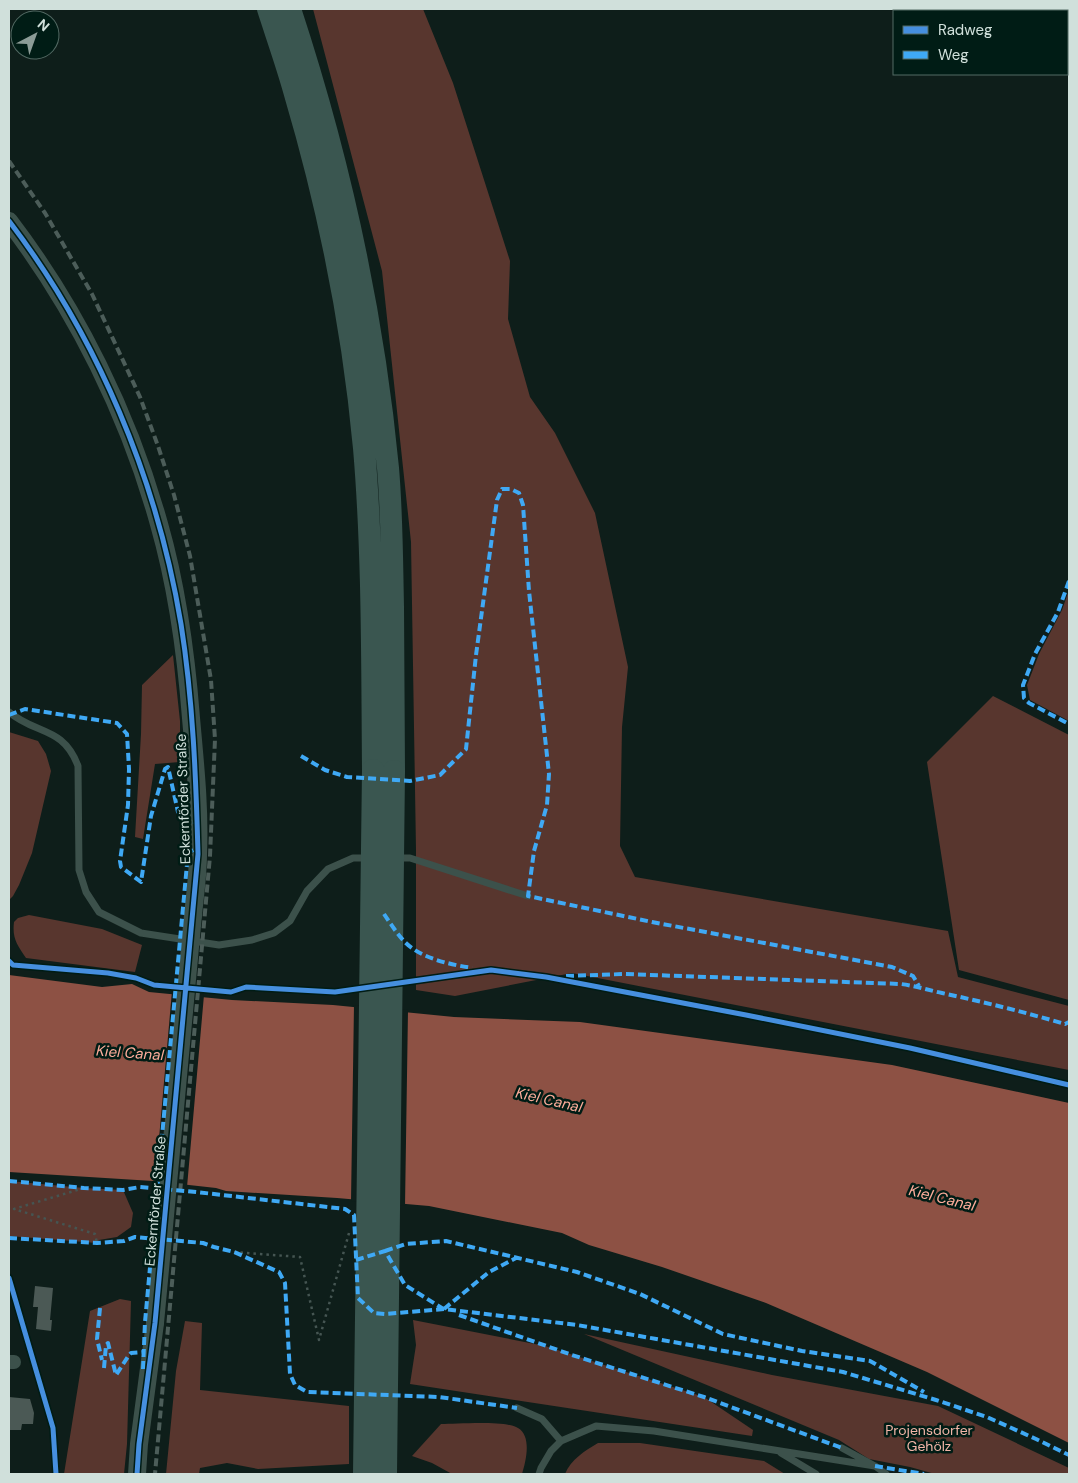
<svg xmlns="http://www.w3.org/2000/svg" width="1078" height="1483" font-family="'DM Sans',sans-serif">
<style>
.green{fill:#58362e}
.water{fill:#8d5144}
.pier{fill:#0e1e1a}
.building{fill:#4b5955}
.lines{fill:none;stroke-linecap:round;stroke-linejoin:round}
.path{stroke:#455552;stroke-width:2.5;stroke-dasharray:2.5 4;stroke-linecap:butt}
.service{stroke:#3c514b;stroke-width:7}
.minor{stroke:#3c514b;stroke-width:14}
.tertiary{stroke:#3c514b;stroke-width:18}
.trunk{stroke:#3a5650;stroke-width:22}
.rail{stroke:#4c5d59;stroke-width:4;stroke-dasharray:8 4;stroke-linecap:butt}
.tertiary-bridge{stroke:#3c514b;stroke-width:18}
.trunk-bridge{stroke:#3a5650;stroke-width:22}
.quiet{stroke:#3fa9f5;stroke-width:4;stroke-dasharray:8 4;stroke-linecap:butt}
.cycleway-casing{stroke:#001c15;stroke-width:8}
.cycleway{stroke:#468fdf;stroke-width:5}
.labels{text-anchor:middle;stroke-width:5;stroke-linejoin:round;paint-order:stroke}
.street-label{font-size:14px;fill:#d0e0db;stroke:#001c15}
.park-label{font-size:14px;fill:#f2b6a8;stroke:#001c15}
.water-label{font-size:15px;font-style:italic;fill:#fdad9b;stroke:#001c15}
</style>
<rect width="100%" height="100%" fill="#0e1e1a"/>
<!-- green -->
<path class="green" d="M313,9H423L453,83L510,261L508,319L530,397L555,433L595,513L628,667L622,727L620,846L635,877L948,931L958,977L1069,1006V1070L572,973L455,996L416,990V850L411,542L382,271Z
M1069,590V721L1030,700L1027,685L1039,654L1062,610Z
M173,655L180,721V762L155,764L143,839L135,837L141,734L142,685Z
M993,696L1069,735V1000L959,970L927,762Z
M9,732L38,741L46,754L51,771L32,853L19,885L13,896L9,900Z
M29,915L102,929L142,945L135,972L26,958C17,945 12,938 14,922L18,918Z
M9,1181L84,1188L123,1190L133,1213L131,1227L117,1237L99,1240L97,1243L9,1236Z
M120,1299L131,1301L127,1444L124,1474H64L90,1311Z
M413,1320L545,1346L704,1397L753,1430L752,1436L410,1384L416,1345Z
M185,1321L202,1323L200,1390L349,1406V1464L258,1469L227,1463L200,1468L199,1474H166L176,1371Z
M584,1334L772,1375L938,1406L1069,1468V1474H935L910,1467L869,1459L839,1440Z
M441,1424C457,1424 505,1420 518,1428C532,1436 526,1461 522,1474H452L432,1463L412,1456Z
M598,1443H640L764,1461L785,1474H565C571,1459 585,1451 598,1443Z"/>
<!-- water -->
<path class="water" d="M9,975L102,987L132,984L149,992L232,1000L333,1005L454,1017L580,1022L892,1065L1069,1103V1443L927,1372L766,1303L662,1267L589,1245L562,1233L429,1206L337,1198L226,1191L216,1188L153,1181L9,1172Z"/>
<!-- pier -->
<path class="pier" d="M172,991L204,995L187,1187L155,1184Z
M354,1005L408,1010L405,1206L351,1201Z"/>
<!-- building -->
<path class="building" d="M35,1286L53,1288L50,1320H52L51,1331L36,1329L38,1307H33Z
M9,1397L30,1399L34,1413L33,1424H22L21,1430H9Z"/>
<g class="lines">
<!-- path -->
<path class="path" d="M84,1188L14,1209L95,1234L97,1243
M234,1252L300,1257L319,1340L349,1233"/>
<!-- service -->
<path class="service" d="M9,712C36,735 63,726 78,766L79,870L86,892L99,912L141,933L219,945L252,940L274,933L290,921L307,891L328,869L353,858H369
M397,858H410L528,896
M517,1408L542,1419L561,1441
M842,1448L875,1466L886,1474
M781,1453L816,1474
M539,1474L541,1468L551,1451L561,1441L596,1426L654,1431L875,1466"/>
<!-- minor -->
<path class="minor" d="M9,1362H14"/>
<!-- tertiary -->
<path class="tertiary" d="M9,221C77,310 129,416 159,524C177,587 186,653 191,718C195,763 200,809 198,854C198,874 195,895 193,915
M137,1474L139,1444L155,1323"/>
<!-- trunk -->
<path class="trunk" d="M268,9C277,37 287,65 295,94C329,209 353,329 364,448C373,555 372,663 373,770
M290,9C339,158 373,311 388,468C392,514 392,561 393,607C393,662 394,716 394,771"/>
<!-- rail -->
<path class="rail" d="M9,161L45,213L92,294L140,397L158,446L174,495L190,556L211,680L215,739L210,856L155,1474"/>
<!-- tertiary-bridge -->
<path class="tertiary-bridge" d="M155,1323L193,915"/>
<!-- trunk-bridge -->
<path class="trunk-bridge" d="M364,1474L373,770
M386,1474L394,771"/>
<!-- quiet -->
<path class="quiet" d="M1069,581L1058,612L1035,654L1023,685L1024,698L1029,703L1069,724
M9,715L25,709L117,723L127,734L129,769L128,805L120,861L121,867L141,882L151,816L165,769L168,767L178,812L189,822H198
M301,756L325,770L347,777L410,781L440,775L466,749L476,655L497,500L502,489H511L519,493L523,505L529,591L549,774L547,805L534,851L528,896L652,922L892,967L913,976L919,986
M384,914C390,923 396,932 403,940C419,958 448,964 472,968
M566,976L625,974L901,984C916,986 928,990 942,993C984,1002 1024,1012 1065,1024L1069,1022
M9,1181L84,1188L123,1190L140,1187L196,1192L345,1209L354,1215L358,1298L374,1313L385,1314L444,1309L577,1325L843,1372L936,1400L987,1417L1036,1439L1069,1455
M9,1238L97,1243L124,1241L135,1237L203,1243L214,1247L234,1252L279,1272L285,1283L290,1374L295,1385L307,1392L439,1397L517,1408
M385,1251L406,1244L446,1241L577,1272L640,1294L723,1334L802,1351L870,1361L924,1392
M356,1260L385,1251L405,1285L445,1310
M100,1308L97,1339L102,1360
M444,1309L489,1272L516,1258
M459,1315L572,1355L704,1397L842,1448
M104,1368L106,1345L108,1343L116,1375L129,1355L131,1353L143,1352
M143,1369L145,1322L188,853L198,847
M875,1466L924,1474"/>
<!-- cycleway casing -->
<g class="cycleway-casing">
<path id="cycleway" d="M9,221C98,338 157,479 181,624C193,700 196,778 198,854L155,1323L139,1444L137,1474
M9,961L13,965L108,973L136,978L154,985L231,992L246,987L335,992L491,970L546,977L746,1015L910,1048L1069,1085
M9,1278L53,1428L56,1474"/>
</g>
<!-- cycleway -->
<use href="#cycleway" class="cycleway"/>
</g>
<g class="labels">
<!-- street labels -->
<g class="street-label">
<text transform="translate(183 799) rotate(-92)" y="5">Eckernförder Straße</text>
<text transform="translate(155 1201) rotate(-85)" y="5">Eckernförder Straße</text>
</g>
<!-- park labels -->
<g class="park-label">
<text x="929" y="1435">Projensdorfer<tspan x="929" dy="16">Gehölz</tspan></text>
</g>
<!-- water labels -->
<g class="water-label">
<text transform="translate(130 1053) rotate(4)" y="5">Kiel Canal</text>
<text transform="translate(549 1100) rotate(13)" y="5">Kiel Canal</text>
<text transform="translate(942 1198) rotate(14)" y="5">Kiel Canal</text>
</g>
</g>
<!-- border -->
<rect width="1078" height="1483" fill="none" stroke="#d0e0db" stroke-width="20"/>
<!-- legend -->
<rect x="893" y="10" width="175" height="65" fill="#001c15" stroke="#536a64"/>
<rect x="903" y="26" width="25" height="8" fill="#468fdf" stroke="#536a64"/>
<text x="938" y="35" font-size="15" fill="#d0e0db">Radweg</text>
<rect x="903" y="51" width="25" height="8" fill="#3fa9f5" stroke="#536a64"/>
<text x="938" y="60" font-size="15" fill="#d0e0db">Weg</text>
<!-- north arrow -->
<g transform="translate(35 35) rotate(41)"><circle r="24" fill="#001c15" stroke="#536a64"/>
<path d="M0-4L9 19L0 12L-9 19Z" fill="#8c9c97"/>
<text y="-8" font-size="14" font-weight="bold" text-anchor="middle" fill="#d0e0db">N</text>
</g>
</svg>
